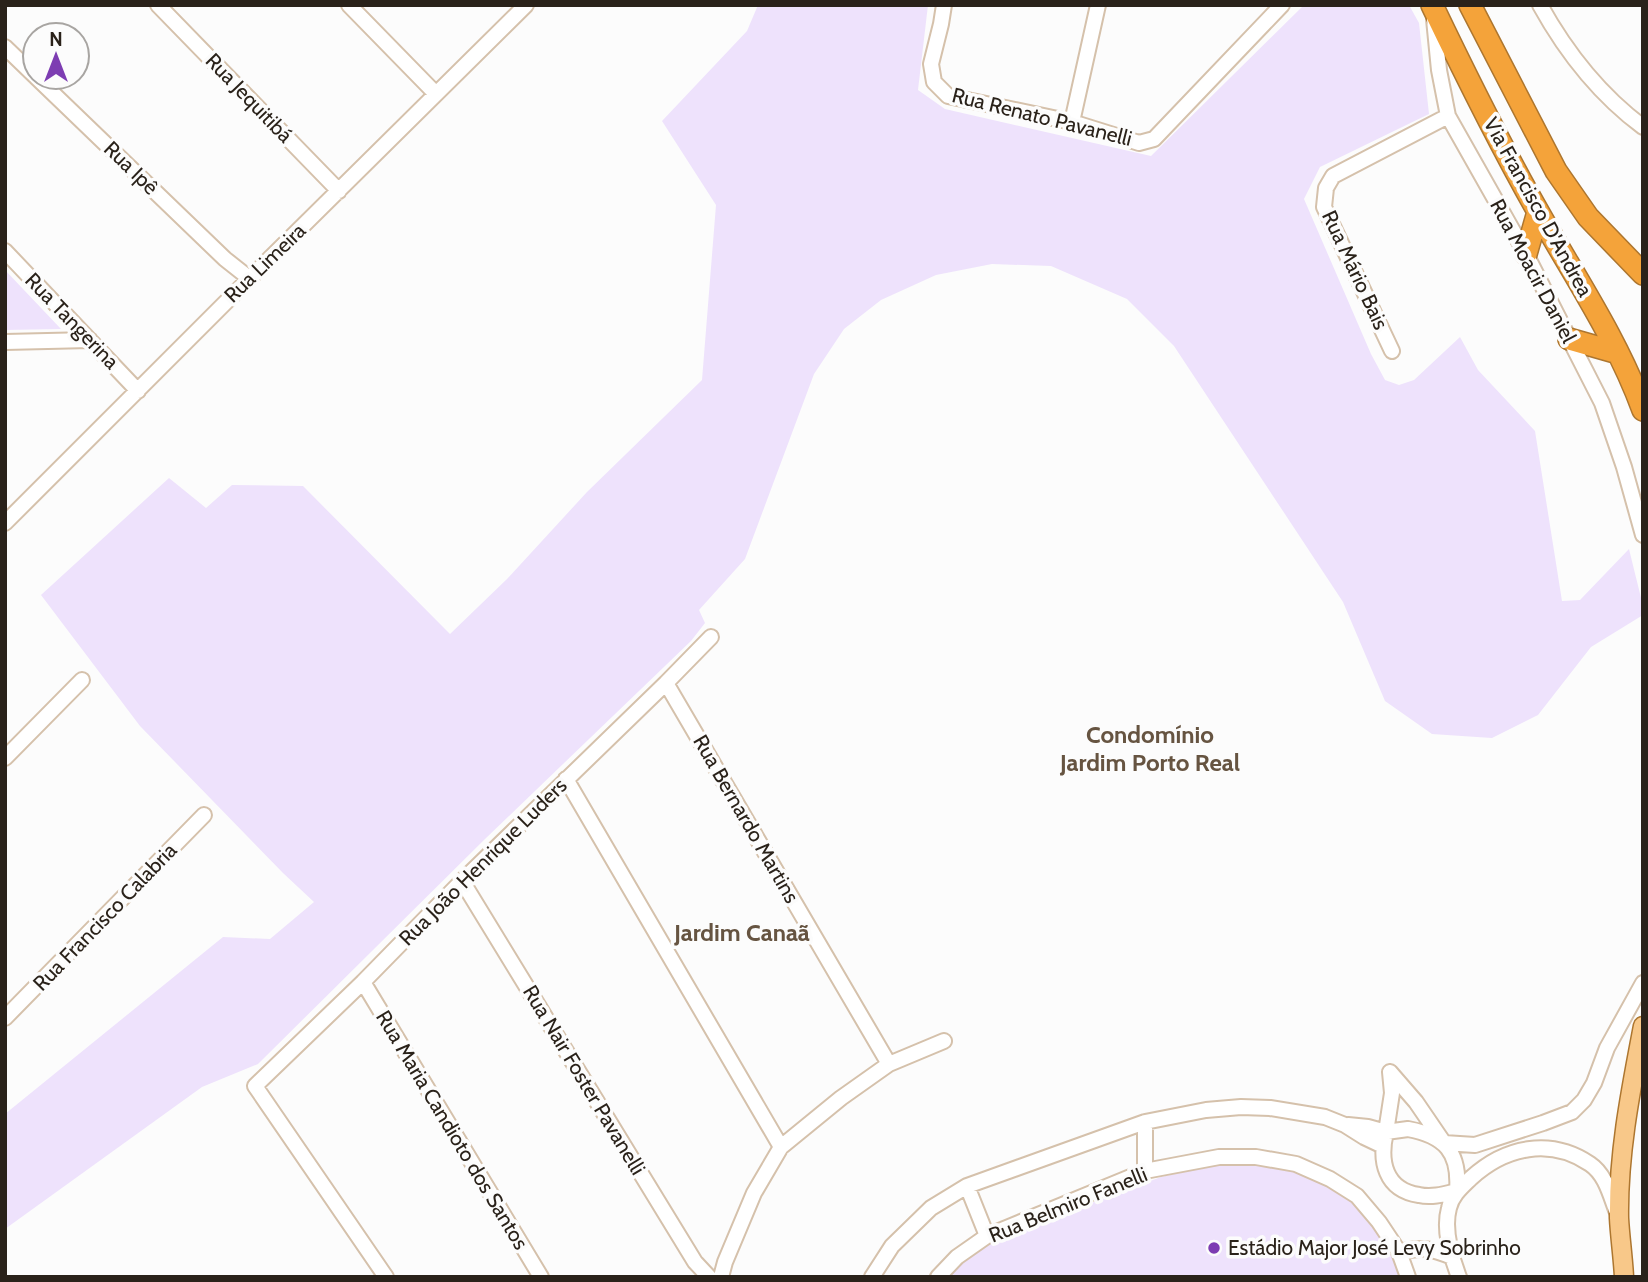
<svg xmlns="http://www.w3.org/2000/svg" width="1648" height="1282" font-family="Cabin,sans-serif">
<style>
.green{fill:#eee2fc}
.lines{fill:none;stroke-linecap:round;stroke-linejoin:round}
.minor-casing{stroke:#d5c1ab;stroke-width:18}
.major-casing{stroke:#ad762f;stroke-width:21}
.highway-casing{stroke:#ad762f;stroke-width:24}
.minor{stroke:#fff;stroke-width:14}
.major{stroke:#f8c889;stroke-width:18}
.highway{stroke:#f4a33a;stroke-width:21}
.poi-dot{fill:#7d3db2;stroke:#fcfcfc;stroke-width:2.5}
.labels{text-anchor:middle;stroke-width:7;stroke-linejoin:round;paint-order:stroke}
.street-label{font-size:21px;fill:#2a221a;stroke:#fcfcfc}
.poi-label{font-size:21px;fill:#2a221a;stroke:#fcfcfc;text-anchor:start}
.quarter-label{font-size:24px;font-weight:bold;fill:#665441;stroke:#fcfcfc}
</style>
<rect width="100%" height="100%" fill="#fcfcfc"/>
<!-- green -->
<path class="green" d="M758,5H928L918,90L945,109L1151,156L1304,5H1409L1419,23L1429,114L1320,167L1304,199L1371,354L1385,380L1399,385L1414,380L1460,337L1478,370L1535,431L1562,601L1580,600L1629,549L1643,606V615L1591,647L1538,715L1492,738L1432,734L1385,701L1343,602L1174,346L1127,299L1051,266L992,264L936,275L881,300L844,329L814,374L745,559L699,610L705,623L691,641L485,839L258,1064L202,1087L5,1229V1114L223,937L270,939L314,902L283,873L140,726L41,595L169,478L206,508L232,485L303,486L450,634L507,579L587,492L702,380L716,205L662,121L747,31Z
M5,270L61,329L5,330Z
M1252,1160L1293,1166L1353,1198L1375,1224L1393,1254L1402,1277H949L961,1261L990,1240L1161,1177L1225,1163Z"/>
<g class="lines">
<!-- minor casing -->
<g class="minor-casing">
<path id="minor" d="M158,5L339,191
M349,5L436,94
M944,5L941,24L931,64L934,82L948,96L1072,122L1139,143L1154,139L1282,5
M1540,5C1566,52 1600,95 1643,127
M1434,19L1439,70L1448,116L1526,254L1602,403L1624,467L1643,535
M5,47L35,76
M36,77L225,259L249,278
M1072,122L1098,5
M5,251L138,391
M5,342L90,340
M1392,351L1324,207L1326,188L1333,176L1448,116
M5,523L240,288L526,5
M666,683L889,1064
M5,758L82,680
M566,779L781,1147
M462,881L695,1262L709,1277
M363,982L541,1277
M5,1018L204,815
M1390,1072L1416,1102L1444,1143L1475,1145L1543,1123L1572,1112L1584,1100L1594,1083L1607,1048L1643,983
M1145,1122V1171
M1348,1125L1368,1127L1386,1132L1392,1093L1390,1072
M1408,1129C1445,1136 1460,1152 1457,1191C1445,1194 1432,1198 1419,1195C1385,1190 1379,1161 1386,1132Z
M967,1186L987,1236
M1399,1252C1422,1247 1431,1248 1452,1257
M386,1277L255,1086L363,982L462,881L666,683L711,637
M721,1277L725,1262L754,1193L781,1147L841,1098L889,1064L944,1041
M872,1277L892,1246L931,1208L967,1186L1145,1122L1206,1110L1241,1107L1270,1108L1325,1117L1345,1125L1364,1137L1383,1146
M938,1277L957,1257L987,1236L1145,1171L1219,1157H1256L1296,1164L1330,1179L1357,1196L1379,1222L1399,1252L1408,1277
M1459,1277C1451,1256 1443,1230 1449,1208C1452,1195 1462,1187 1471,1178C1505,1147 1550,1137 1590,1164C1605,1174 1610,1194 1616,1210"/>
</g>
<!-- major casing -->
<g class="major-casing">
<path id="major" d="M1624,1277C1623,1257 1620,1237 1619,1218C1618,1153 1631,1089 1643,1026"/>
</g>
<!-- highway casing -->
<g class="highway-casing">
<path id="highway" d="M1432,5C1466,76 1501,147 1540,215C1576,279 1618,341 1643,410
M1470,5L1556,171L1588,217L1643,274
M1526,254L1538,212
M1569,339L1618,353"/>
</g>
<!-- minor -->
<use href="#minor" class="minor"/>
<!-- major -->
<use href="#major" class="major"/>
<!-- highway -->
<use href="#highway" class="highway"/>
</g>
<!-- markers -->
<circle class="poi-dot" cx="1214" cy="1248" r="7"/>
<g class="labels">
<!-- street labels -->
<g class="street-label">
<text transform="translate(249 98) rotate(46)" y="7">Rua Jequitibá</text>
<text transform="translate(1042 117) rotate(14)" y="7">Rua Renato Pavanelli</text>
<text transform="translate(131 168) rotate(44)" y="7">Rua Ipê</text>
<text transform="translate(1538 207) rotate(61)" y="7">Via Francisco D'Andrea</text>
<text transform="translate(265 263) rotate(-44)" y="7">Rua Limeira</text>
<text transform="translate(1355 270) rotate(65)" y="7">Rua Mário Bais</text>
<text transform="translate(1533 271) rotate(62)" y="7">Rua Moacir Daniel</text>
<text transform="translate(72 321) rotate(46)" y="7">Rua Tangerina</text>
<text transform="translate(746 819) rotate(60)" y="7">Rua Bernardo Martins</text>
<text transform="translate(483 862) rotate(-45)" y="7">Rua João Henrique Luders</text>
<text transform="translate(105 917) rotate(-46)" y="7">Rua Francisco Calabria</text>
<text transform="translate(584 1080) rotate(59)" y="7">Rua Nair Foster Pavanelli</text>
<text transform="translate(452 1130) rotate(59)" y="7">Rua Maria Candioto dos Santos</text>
<text transform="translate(1068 1205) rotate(-22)" y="7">Rua Belmiro Fanelli</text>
</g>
<!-- poi labels -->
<g class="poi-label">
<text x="1228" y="1255">Estádio Major José Levy Sobrinho</text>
</g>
<!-- quarter labels -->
<g class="quarter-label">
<text x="1150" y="743">Condomínio<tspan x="1150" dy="28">Jardim Porto Real</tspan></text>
<text x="742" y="941">Jardim Canaã</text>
</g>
</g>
<!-- border -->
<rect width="1648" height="1282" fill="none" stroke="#2a221a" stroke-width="14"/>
<!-- north arrow -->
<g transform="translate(56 56)"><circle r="33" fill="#fcfcfc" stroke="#a8a5a2" stroke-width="2"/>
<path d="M0-5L12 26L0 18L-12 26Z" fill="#7d3db2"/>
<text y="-10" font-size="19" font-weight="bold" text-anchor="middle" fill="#2a221a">N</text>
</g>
</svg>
